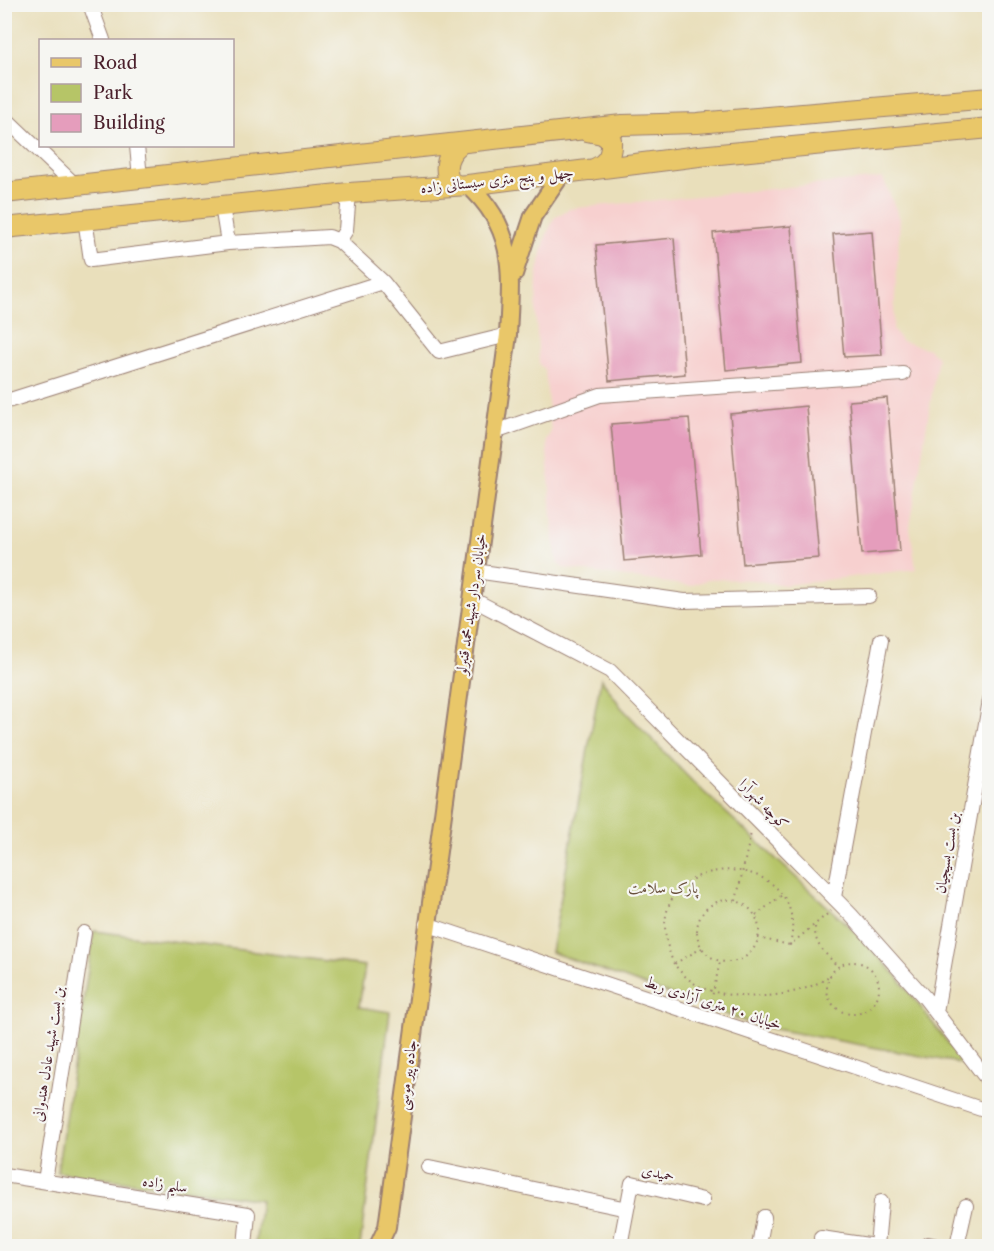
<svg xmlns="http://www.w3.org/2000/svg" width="994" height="1251" font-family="'Libre Caslon Text',Amiri,serif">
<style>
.built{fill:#f7d0cf}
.green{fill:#b6c567;stroke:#807249;stroke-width:1.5}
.building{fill:#e59dbc}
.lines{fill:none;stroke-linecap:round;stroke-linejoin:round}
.minor-casing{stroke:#9a7f73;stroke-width:16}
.major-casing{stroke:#9a7f73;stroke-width:20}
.highway-casing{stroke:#9a7f73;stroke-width:22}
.path{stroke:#9a7f73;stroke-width:2;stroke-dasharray:1.5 4.5;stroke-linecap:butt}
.minor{stroke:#fff;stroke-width:14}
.major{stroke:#e9c769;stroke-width:16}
.highway{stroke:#e9c769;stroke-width:20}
.labels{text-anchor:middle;stroke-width:4.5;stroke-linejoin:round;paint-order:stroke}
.street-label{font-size:15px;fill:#4a1f2b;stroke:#f6f6f2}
.park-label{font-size:15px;fill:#6a513d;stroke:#f6f6f2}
</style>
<rect width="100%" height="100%" fill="#f6f6f2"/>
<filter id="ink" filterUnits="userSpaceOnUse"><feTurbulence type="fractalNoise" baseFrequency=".0167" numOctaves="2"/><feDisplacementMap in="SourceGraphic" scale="12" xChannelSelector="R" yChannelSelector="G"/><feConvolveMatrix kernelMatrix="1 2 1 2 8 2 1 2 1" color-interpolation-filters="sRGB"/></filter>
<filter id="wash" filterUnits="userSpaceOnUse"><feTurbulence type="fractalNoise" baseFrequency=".008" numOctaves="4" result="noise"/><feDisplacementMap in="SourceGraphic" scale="24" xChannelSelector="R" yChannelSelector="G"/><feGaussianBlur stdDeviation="1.35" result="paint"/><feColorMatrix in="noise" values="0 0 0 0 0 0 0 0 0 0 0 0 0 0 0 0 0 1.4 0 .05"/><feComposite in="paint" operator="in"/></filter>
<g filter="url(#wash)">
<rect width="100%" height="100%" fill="#e9dfbb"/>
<!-- built -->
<path class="built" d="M883,178L900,219L893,329L901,341L929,349L938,357L910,527L916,569L785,585L752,580L709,579L690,586L563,568L557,562L554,541L546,440L551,432L545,370L539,364L536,319L537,277L545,239L554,218L569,209L586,207Z"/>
<!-- green -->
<path class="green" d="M601,678L621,707L693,782L856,933L897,976L964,1064L758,1026L551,952Z
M94,931L365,966L359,1007L390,1012L360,1246H255L261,1200L57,1172Z"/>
<g id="blocks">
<!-- building -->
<path class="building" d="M791,226L802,363L726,370L713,233Z
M872,231L882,355L844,357L833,234Z
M674,238L685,374L609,381L596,245Z
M887,398L900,551L862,554L849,401Z
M806,406L819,558L743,564L730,414Z
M689,418L701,554L624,561L611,424Z"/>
</g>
</g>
<g filter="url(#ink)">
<use href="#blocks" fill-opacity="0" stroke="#9a7f73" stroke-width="1.5"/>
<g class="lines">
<!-- minor casing -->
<g class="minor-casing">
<path id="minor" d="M90,4L103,40
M4,117L75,185
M137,146L140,178
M222,206L228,243
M85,219L91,260L228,243L329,237L339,241L383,282
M339,241L346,230L349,193
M4,402L383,282L439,352L508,335
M495,432L600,395L903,374
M475,571L684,601L869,596
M472,599L610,671L851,915L925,998L990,1083
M834,897L881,640
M426,924L990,1112
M936,1012L990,700
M429,1167L627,1209
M4,1175L248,1214L245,1246
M45,1181L84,933
M821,1238L875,1246
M928,1244L937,1246
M620,1246L632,1183L703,1200
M759,1246L764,1217
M877,1246L881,1202
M957,1246L966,1206"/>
</g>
<!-- major casing -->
<g class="major-casing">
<path id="major" d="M514,274L533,216L561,175
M378,1246L387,1227L508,335C511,274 517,229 468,185"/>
</g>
<!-- highway casing -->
<g class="highway-casing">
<path id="highway" d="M587,131L602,134L611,140C612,157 606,165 591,170
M457,185L450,182C443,167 447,154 460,144
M4,193L622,125L697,123L990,98
M4,228L349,193L468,185L699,156L990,128"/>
</g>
<!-- path -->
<path class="path" d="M697 931a31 31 0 1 1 62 0a31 31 0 1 1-62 0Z
M736,901L751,833
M756,915L782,895
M815,927C814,946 826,953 837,966
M758,938L790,945
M702,948L674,964C682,974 691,983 703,988C736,1002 802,999 830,975
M827 988a26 26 0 1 1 52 0a26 26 0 1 1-52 0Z
M674,964C622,846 815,839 790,945L831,911
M710,1006L720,962"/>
<!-- minor -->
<use href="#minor" class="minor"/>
<!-- major -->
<use href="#major" class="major"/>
<!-- highway -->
<use href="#highway" class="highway"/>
</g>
</g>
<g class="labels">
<!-- street labels -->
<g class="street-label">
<text transform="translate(497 180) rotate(-6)" y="5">چهل و پنج متری سیستانی زاده</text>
<text transform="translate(471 604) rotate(-82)" y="5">خیابان سردار شهید محمد قنبرلو</text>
<text transform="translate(764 804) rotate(46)" y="5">کوچه شهرآرا</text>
<text transform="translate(947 853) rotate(-80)" y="5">بن بست بسیجیان</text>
<text transform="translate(713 1003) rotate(18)" y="5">خیابان ۲۰ متری آزادی ربط</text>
<text transform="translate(48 1054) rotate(-81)" y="5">بن بست شهید عادل هندوانی</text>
<text transform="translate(407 1075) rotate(-83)" y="5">جاده پیر موسی</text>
<text transform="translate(658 1173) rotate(12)" y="5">حمیدی</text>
<text transform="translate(165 1184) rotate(9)" y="5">سلیم زاده</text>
</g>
<!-- park labels -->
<g class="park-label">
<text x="663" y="893">پارک سلامت</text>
</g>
</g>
<!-- margin -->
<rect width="994" height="1251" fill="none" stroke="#f6f6f2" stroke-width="24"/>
<!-- legend -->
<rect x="39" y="39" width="195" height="108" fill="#f6f6f2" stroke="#b1a0a2" stroke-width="1.5"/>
<rect x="51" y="58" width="30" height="9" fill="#e9c769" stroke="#b1a0a2" stroke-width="1.5"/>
<text x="93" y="69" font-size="18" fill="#4a1f2b">Road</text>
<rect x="51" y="84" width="30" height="18" fill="#b6c567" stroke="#b1a0a2" stroke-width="1.5"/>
<text x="93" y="99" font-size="18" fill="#4a1f2b">Park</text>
<rect x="51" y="114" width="30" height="18" fill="#e59dbc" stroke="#b1a0a2" stroke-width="1.5"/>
<text x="93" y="129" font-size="18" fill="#4a1f2b">Building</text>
</svg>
